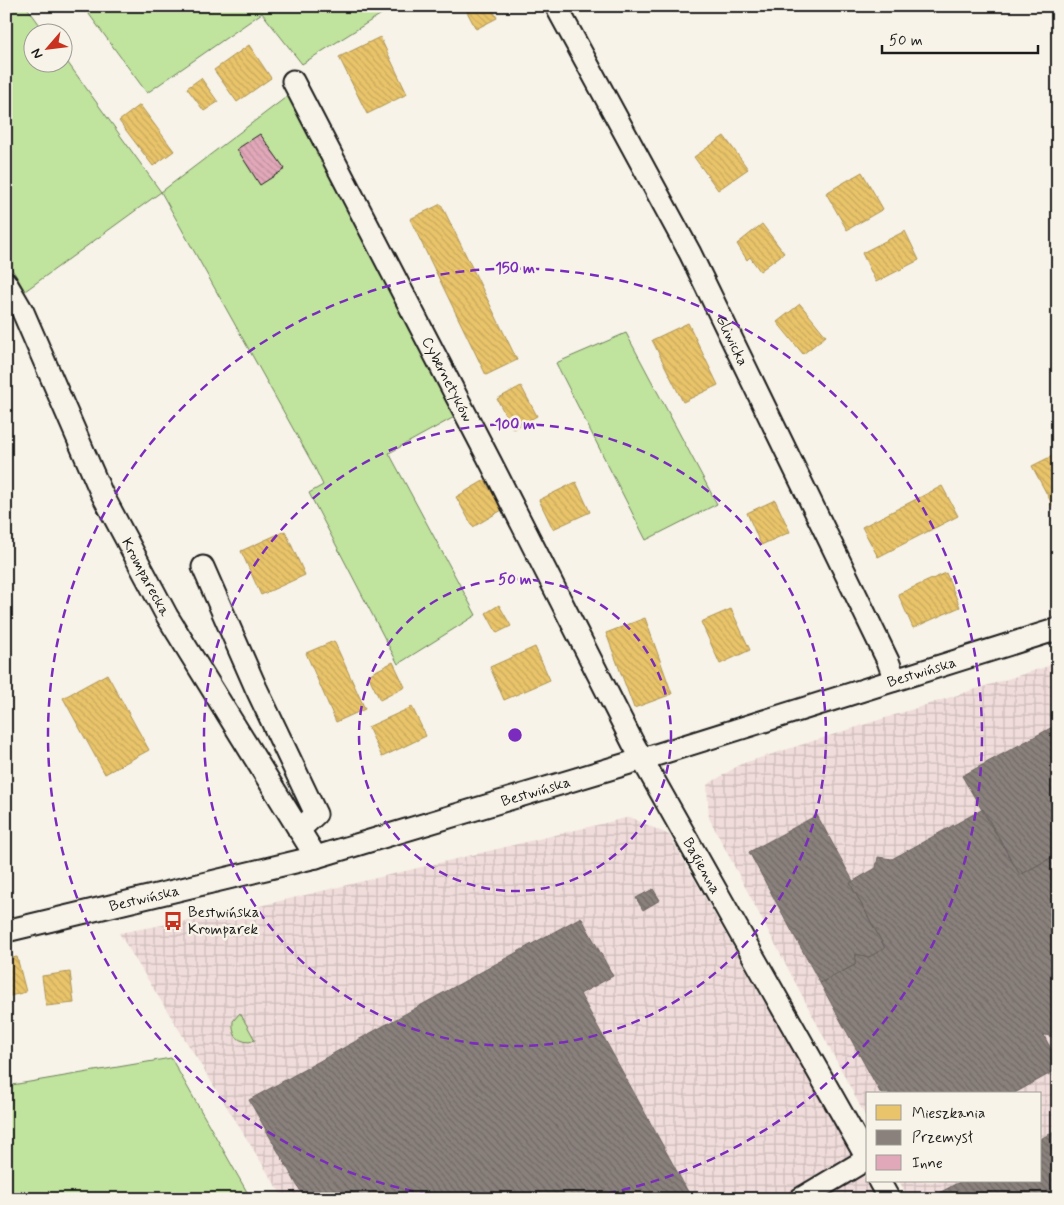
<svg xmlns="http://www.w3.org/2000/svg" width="1064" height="1205" font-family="Mynerve,sans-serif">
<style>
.industrial{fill:url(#industrial-grid)}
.green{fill:#c0e39d;stroke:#6e805c}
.homes{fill:url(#homes-back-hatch);stroke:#ac9253}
.industry{fill:url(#industry-back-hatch);stroke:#69635f}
.building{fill:url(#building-back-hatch);stroke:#1c1c1c}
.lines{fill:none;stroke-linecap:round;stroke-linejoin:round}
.minor-casing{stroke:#1c1c1c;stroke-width:25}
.minor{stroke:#f7f3e8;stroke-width:21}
.ring{fill:none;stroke:#7b2cbf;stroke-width:2.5;stroke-dasharray:9 6}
.labels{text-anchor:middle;stroke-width:5;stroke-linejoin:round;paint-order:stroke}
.street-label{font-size:15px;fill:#1c1c1c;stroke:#f7f3e8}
.poi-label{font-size:15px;fill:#1c1c1c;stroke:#f7f3e8;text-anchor:start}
.centre{fill:#7b2cbf;stroke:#f7f3e8;stroke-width:2.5}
.ring-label{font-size:15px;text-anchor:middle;font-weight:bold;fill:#7b2cbf;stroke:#f7f3e8;stroke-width:5;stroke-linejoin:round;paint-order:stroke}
</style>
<defs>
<pattern id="industrial-grid" width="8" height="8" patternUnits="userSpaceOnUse" patternTransform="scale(1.25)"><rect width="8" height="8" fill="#f0dcda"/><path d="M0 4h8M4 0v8" fill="none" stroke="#cdbcba"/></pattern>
<pattern id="homes-back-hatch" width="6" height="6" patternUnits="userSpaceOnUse" patternTransform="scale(1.25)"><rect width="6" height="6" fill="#e9c46a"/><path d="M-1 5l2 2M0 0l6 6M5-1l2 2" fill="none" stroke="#c7a85b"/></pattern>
<pattern id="industry-back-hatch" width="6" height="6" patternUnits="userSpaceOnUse" patternTransform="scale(1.25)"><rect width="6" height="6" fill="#8a817c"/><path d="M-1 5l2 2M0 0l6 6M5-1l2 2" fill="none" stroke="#706965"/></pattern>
<pattern id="building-back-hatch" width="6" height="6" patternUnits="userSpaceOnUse" patternTransform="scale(1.25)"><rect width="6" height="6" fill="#e1a8b9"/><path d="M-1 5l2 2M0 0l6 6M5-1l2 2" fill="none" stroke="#c0909e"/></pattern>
</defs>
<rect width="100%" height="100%" fill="#f7f3e8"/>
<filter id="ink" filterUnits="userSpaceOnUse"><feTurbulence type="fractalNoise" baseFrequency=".02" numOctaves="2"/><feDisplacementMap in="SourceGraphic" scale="10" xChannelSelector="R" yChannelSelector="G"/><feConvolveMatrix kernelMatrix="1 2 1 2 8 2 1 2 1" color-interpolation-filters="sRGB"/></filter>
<g filter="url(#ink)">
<!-- industrial -->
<path class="industrial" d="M1058,663V1199H909L899,1181H1040V1094H868V1121L709,818L707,785L741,764Z
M630,817L669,835L877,1199H284L119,933L239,911Z"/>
<!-- green -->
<path class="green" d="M6,6H26L45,32H32V62H62L63,56L161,192L289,95L458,415L389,453L476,615L398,664L309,493L323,485L315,468L161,192L25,291L6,259Z
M83,6H394L302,64L262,13L147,93Z
M626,333L717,504L646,540L556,363Z
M240,1013L255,1040L249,1042C236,1041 232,1034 233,1021Z
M171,1058L251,1199H14L6,1182V1086Z"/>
<!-- homes -->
<path class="homes" d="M464,6H491L497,18L476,29Z
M380,37L407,94L367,114L339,57Z
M249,45L271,78L237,102L214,70Z
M201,78L218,102L204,111L187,88Z
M140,105L174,151L153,166L119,121Z
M724,136L748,169L718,190L694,157Z
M862,172L883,209L847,230L826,193Z
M441,204L517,360L486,375L410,219Z
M762,224L784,253L760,271L750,257L747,260L737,244Z
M905,231L919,260L876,282L862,253Z
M800,304L826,336L803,354L777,322Z
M688,323L718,385L683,402L652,340Z
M521,386L537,416L513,429L497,399Z
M1058,453V515L1032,466Z
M485,480L502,510L473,527L456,497Z
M576,482L590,512L553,529L539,500Z
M942,486L958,516L878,557L862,527Z
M775,500L790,532L761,545L747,513Z
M285,531L305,575L261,595L241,551Z
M946,573L960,607L913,628L898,594Z
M499,605L511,626L497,633L486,613Z
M731,609L750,650L720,664L701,622Z
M645,618L672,694L634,708L606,633Z
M334,641L365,709L336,722L306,653Z
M535,647L550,680L504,700L490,667Z
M393,662L405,687L380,700L368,675Z
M107,674L149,750L105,774L63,698Z
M412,707L426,736L382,757L368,727Z
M17,957L26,992L6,997V959Z
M70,972L74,1003L46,1006L42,976Z"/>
<!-- industry -->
<path class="industry" d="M1058,724V854L1020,875L962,776Z
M983,809L1020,875L1058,854V1027L1055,1038L1043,1034L1058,1062V1069L1013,1094H881L820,983L855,965L856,954L869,957L885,948L850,883L876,868L878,857L892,859Z
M817,815L853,881L850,883L885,948L869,957L856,954L855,965L820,983L749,852Z
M653,889L660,900L643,910L636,898Z
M581,917L613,976L580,994L692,1199H305L249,1100Z
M1058,1130V1192L1044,1199H944L941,1192L961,1181H1040V1139Z"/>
<!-- building -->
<path class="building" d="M260,134L285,169L260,185L237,149Z"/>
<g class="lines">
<!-- minor casing -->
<g class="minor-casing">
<g id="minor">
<path id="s1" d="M556,6L690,253L888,661L895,680"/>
<path id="s2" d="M293,81L491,463L633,743L868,1160"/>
<path id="s3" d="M6,283L23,312L101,492L167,616L316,857"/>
<path d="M203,567L256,688L316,814L299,830"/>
<path id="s4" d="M6,931L316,857L643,759L1058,629"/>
<path d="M879,1181L889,1199"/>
<path d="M800,1199L867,1159"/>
</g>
</g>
<!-- minor -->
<use href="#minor" class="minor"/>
</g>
</g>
<!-- distance rings -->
<g class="ring">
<circle cx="515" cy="735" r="156"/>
<circle cx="515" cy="735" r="311"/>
<path d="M458 1199A467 467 0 1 1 572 1199"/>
</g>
<!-- icons -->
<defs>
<g id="bus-bare" transform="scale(1.5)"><path d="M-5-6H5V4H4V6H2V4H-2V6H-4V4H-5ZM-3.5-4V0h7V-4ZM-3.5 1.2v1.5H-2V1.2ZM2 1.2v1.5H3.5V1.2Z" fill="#c8321e" stroke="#f7f3e8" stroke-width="2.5" paint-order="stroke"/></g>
</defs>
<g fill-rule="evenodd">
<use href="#bus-bare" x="173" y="921"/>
</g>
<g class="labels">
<!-- street labels -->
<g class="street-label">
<text dy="5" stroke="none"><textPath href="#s1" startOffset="378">Gliwicka</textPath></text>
<text dy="5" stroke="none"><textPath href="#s2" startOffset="336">Cybernetyków</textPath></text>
<text dy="5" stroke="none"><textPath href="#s3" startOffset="326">Kromparecka</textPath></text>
<text dy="5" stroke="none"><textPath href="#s4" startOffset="952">Bestwińska</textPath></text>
<text dy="5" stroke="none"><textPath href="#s4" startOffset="548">Bestwińska</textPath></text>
<text dy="5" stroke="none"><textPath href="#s2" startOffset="885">Bagienna</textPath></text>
<text dy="5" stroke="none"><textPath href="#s4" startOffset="142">Bestwińska</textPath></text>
</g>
<!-- poi labels -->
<g class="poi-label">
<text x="188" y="917">Bestwińska<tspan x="188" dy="17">Kromparek</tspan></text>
</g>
</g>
<circle cx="515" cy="735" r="8" class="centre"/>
<g class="ring-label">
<text x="515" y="273">150 m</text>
<text x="515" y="429">100 m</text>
<text x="515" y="584">50 m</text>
</g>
<!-- margin -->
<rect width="1064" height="1205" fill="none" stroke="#f7f3e8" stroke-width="25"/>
<rect x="12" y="12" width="1039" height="1180" fill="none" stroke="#1c1c1c" stroke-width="2" filter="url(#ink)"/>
<!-- legend -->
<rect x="866" y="1092" width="175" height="90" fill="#f7f3e8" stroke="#9f9d96"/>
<rect x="876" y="1105" width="25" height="15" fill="#e9c46a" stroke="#9f9d96"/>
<text x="912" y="1118" font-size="15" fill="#1c1c1c">Mieszkania</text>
<rect x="876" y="1130" width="25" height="15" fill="#8a817c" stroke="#9f9d96"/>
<text x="912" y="1142" font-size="15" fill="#1c1c1c">Przemysł</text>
<rect x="876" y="1155" width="25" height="15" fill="#e1a8b9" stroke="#9f9d96"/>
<text x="912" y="1168" font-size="15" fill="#1c1c1c">Inne</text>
<!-- north arrow -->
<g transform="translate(48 48) rotate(242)"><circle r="24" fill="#f7f3e8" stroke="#9f9d96"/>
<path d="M0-4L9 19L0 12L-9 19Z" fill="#c8321e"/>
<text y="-8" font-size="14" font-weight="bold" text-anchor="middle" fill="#1c1c1c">N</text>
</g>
<!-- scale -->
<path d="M882 45v8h156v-8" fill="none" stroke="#1c1c1c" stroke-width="2.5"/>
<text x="889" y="45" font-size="15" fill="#1c1c1c" stroke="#f7f3e8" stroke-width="4" paint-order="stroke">50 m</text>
</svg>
